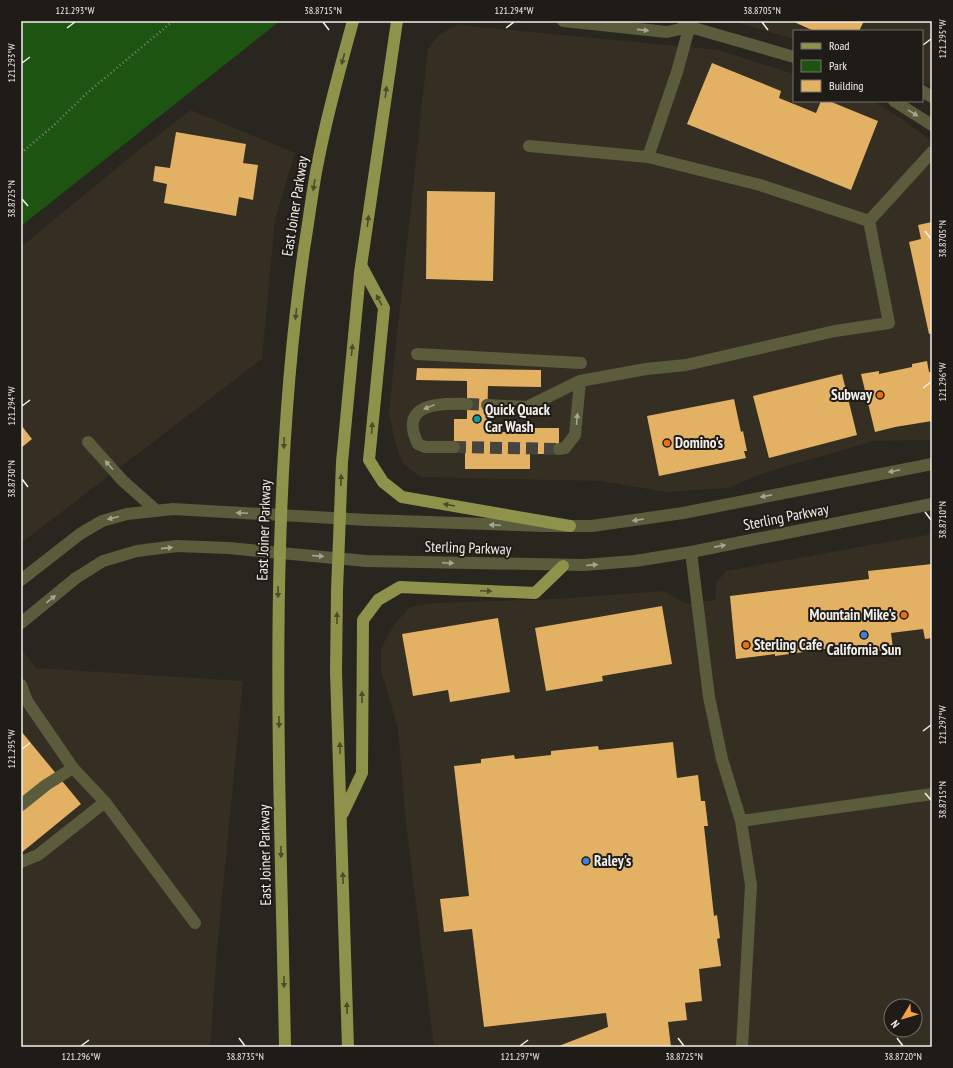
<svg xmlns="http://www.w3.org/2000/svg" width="953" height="1068" font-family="'PT Sans Narrow',sans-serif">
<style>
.built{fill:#352e23;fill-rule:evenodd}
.green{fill:#1e5412}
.building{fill:#e3b164}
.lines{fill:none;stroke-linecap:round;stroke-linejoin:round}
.minor-tunnel{stroke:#47433e;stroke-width:12;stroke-dasharray:12 6;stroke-linecap:butt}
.path{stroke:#86837e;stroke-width:2.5;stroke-dasharray:1 3;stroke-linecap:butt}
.minor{stroke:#5b5c3b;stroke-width:12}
.major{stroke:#8f924a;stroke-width:12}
.oneway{fill:#a7a694}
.oneway2{fill:#4c4b2b}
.ticks{fill:none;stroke:#f3f0ec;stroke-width:1.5}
.food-dot{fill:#e8710a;stroke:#1f1b16;stroke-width:1.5}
.culture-dot{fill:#0f9aa8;stroke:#1f1b16;stroke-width:1.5}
.shop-dot{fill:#3f7fe0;stroke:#1f1b16;stroke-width:1.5}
.labels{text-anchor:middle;stroke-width:4;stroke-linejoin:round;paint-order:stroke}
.street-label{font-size:15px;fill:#f3f0ec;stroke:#1f1b16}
.poi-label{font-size:15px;font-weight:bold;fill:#f3f0ec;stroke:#1f1b16;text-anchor:start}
.neatline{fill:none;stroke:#f3f0ec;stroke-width:1.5}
.ticks-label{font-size:10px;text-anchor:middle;fill:#f3f0ec}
</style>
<rect width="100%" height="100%" fill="#29251f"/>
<!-- built -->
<path class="built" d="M732,21H932V86L922,83V31H794V39Z
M458,25L719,50L794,74V101H873L905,121L932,142V440L874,441L767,472L728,488L666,492L600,481L421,477L403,464L395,442L389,411L428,48L440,34Z
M191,110L295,153L275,220L262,359L21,543V247L135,153Z
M932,534V1047H434L406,824L398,729L381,670V648L394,625L410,607L435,603L555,599L663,591L687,604L715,600L716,583L726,571ZM891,1006H915V1030H891Z
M21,648L36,668L243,681L217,950L210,1047H21Z"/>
<!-- green -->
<path class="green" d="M21,21H280L21,226Z"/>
<!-- building -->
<path class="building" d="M792,21H864L859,31H814Z
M712,63L781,91L779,98L816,113L821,101H829L878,121L851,190L687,124Z
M176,132L246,144L243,163L258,165L253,200L239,197L236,216L164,203L167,184L153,181L155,166L170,168Z
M427,191L495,192L493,281L426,279Z
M932,222V333L929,334L909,242L921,239L918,225Z
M927,361L929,372H932V421L895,427L875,432L861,374L879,371V374L912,367V364Z
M417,368L541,370V387L488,386L487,426H494V432H530V428H559V454H530V469H465V453H454V419H467V381L416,380Z
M842,374L857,435L769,458L753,396Z
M734,399L741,432L743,431L747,451H744L746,458L659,476L647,416Z
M21,425L32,439L21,448Z
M932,564V638L925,639L923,629L891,633L893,649L847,655L846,646L775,656V654L736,659L730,596L869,579L868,571Z
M662,606L672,664L602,676L603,681L546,691L535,628Z
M498,618L510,692L450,702L448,690L413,696L402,634Z
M21,731L81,804L21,853Z
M673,742L677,778L698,775L701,801H705L708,826H704L714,916L717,915L720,938L717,939L721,966L699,969L702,1001L685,1003L687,1020L668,1022L671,1047H556L608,1027L606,1013L484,1027L472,929L444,932L440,899L469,896L454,766L481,763V759L514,755L515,759L551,755V751L598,746L599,750Z"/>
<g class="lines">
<!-- minor-tunnel -->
<path class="minor-tunnel" d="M467,404L487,405
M454,447L559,449"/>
<!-- path -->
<path class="path" d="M21,153L52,127L87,93L173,21"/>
<!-- minor -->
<path class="minor" d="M563,21L667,32L690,27
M684,23L690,27L794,57
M922,91L932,97
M894,101L932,125
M529,146L648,157L760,185L869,221L932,152
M648,157L677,72L691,21
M417,354L581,363
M487,405L527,407L580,381L646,369L686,365L835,331L889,323L869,221
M88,442L123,481L157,511
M454,447H425L418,444C398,403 439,403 467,404
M559,449L565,448L575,435L580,381
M691,552L709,697L722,759L741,821L751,885L742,1047
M21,580L80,534L102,521L127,514L173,509L368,520L543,526H592L683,513L932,464
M21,623L76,578L103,561L137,551L177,546L228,548L366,561L584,565L635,561L691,552L932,504
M21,685L27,701L73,768L105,802L195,923
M21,805L46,785L73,768
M741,821L932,794
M21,862L38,855L105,802"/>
<!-- major -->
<path class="major" d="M361,265L384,308L369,460L383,482L402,497L570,526
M343,813L362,773L363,620L378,600L400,587L535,593L563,566
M285,1047C280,781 266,513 304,249C309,220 312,191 318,162C327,114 340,68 353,21
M348,1047L336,672L337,591L342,462L360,273L397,21"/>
</g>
<!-- one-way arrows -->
<defs><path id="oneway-solid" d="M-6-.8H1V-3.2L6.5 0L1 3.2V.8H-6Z"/></defs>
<g class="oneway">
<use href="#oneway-solid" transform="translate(643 30) rotate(6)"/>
<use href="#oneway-solid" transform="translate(913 113) rotate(32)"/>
<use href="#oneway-solid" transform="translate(429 407) rotate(158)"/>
<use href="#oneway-solid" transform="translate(577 419) rotate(-85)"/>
<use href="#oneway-solid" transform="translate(109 465) rotate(-132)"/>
<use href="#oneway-solid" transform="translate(894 471) rotate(169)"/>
<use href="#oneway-solid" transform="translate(766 496) rotate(169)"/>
<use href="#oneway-solid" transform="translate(242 513) rotate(-178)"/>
<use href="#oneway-solid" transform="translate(113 518) rotate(166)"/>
<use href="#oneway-solid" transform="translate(638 520) rotate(171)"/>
<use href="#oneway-solid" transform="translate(495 525) rotate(-178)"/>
<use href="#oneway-solid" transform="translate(720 546) rotate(-11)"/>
<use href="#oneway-solid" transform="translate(167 548) rotate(-6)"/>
<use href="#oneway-solid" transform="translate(318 556) rotate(5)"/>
<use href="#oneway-solid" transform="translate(448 563) rotate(2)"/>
<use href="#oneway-solid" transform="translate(592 565) rotate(-5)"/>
<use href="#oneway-solid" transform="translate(51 599) rotate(-39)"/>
</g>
<g class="oneway2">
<use href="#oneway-solid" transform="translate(343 59) rotate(105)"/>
<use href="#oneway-solid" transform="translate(386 92) rotate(-82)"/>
<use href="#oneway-solid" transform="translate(314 185) rotate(99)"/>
<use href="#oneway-solid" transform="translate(368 221) rotate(-82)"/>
<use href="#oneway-solid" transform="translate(379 300) rotate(-118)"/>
<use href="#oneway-solid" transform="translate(296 314) rotate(96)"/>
<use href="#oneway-solid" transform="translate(352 350) rotate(-84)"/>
<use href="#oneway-solid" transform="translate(372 428) rotate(-85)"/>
<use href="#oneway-solid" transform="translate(284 443) rotate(92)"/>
<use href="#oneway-solid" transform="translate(341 480) rotate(-88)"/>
<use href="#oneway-solid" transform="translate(449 505) rotate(-170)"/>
<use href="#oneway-solid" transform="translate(486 591) rotate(3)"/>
<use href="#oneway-solid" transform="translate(278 592) rotate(90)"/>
<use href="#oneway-solid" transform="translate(337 618) rotate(-90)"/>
<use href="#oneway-solid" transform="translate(362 697) rotate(-90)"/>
<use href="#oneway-solid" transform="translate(279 722) rotate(89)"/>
<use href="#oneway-solid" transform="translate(340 748) rotate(-92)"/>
<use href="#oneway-solid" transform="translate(281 852) rotate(89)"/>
<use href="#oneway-solid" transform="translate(343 878) rotate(-92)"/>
<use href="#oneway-solid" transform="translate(284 982) rotate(89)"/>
<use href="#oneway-solid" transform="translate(347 1008) rotate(-92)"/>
</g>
<!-- ticks -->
<path class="ticks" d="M323,22L329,30M762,22L768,30M67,28L75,22M506,28L514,22M923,45L931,39M22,63L30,57M22,199L28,206M925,231L931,239M923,388L931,382M22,406L30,400M22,479L28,487M925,512L931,520M923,731L931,725M22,749L30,743M925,793L931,800M239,1038L245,1046M678,1038L684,1046M897,1038L903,1046M81,1046L89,1040M520,1046L528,1040"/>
<!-- markers -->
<g class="food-dot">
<circle cx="880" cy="395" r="4"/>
<circle cx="667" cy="443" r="4"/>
<circle cx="904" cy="615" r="4"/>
<circle cx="746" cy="645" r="4"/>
</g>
<circle class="culture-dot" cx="477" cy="419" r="4"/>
<g class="shop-dot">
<circle cx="864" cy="635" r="4"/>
<circle cx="586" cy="861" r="4"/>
</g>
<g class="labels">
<!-- street labels -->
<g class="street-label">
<text transform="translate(295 206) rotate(-81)" y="5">East Joiner Parkway</text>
<text transform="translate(786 517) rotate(-11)" y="5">Sterling Parkway</text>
<text transform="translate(264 530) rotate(-88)" y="5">East Joiner Parkway</text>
<text transform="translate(468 548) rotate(2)" y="5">Sterling Parkway</text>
<text transform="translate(265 855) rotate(-91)" y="5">East Joiner Parkway</text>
</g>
<!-- poi labels -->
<g class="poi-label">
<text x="872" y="400" text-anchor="end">Subway</text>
<text x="485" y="415">Quick Quack<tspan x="485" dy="17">Car Wash</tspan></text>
<text x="675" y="448">Domino's</text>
<text x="896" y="620" text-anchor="end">Mountain Mike's</text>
<text x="754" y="650">Sterling Cafe</text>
<text x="864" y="655" text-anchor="middle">California Sun</text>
<text x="594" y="866">Raley's</text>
</g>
</g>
<!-- border -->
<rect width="953" height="1068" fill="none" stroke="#1f1b16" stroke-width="44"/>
<!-- legend -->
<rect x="793" y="30" width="130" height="72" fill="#1f1b16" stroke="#74706c"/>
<rect x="801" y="43" width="20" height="6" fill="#8f924a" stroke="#74706c"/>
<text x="829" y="50" font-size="12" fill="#f3f0ec">Road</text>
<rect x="801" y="60" width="20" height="12" fill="#1e5412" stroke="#74706c"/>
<text x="829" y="70" font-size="12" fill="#f3f0ec">Park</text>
<rect x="801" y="80" width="20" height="12" fill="#e3b164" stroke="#74706c"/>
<text x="829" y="90" font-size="12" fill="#f3f0ec">Building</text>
<!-- north arrow -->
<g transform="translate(903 1018) rotate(232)"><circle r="19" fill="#1f1b16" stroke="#74706c"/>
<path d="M0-3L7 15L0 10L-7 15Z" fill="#f5a345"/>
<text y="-6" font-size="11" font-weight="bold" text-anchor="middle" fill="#f3f0ec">N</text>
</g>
<rect x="22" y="22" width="909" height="1024" class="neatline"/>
<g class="ticks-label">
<text x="75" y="14">121.293°W</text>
<text x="323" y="14">38.8715°N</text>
<text x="514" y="14">121.294°W</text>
<text x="762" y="14">38.8705°N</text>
<text transform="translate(942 39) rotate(-90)" y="4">121.295°W</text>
<text transform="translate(11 63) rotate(-90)" y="4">121.293°W</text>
<text transform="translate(11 199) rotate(-90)" y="4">38.8725°N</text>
<text transform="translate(942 239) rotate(-90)" y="4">38.8705°N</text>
<text transform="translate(942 382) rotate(-90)" y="4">121.296°W</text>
<text transform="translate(11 406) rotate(-90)" y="4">121.294°W</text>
<text transform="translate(11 479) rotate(-90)" y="4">38.8730°N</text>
<text transform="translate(942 520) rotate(-90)" y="4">38.8710°N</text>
<text transform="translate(942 725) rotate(-90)" y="4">121.297°W</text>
<text transform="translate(11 749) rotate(-90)" y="4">121.295°W</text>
<text transform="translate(942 800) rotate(-90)" y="4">38.8715°N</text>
<text x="81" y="1060">121.296°W</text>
<text x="245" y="1060">38.8735°N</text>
<text x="520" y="1060">121.297°W</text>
<text x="684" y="1060">38.8725°N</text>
<text x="903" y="1060">38.8720°N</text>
</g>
</svg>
